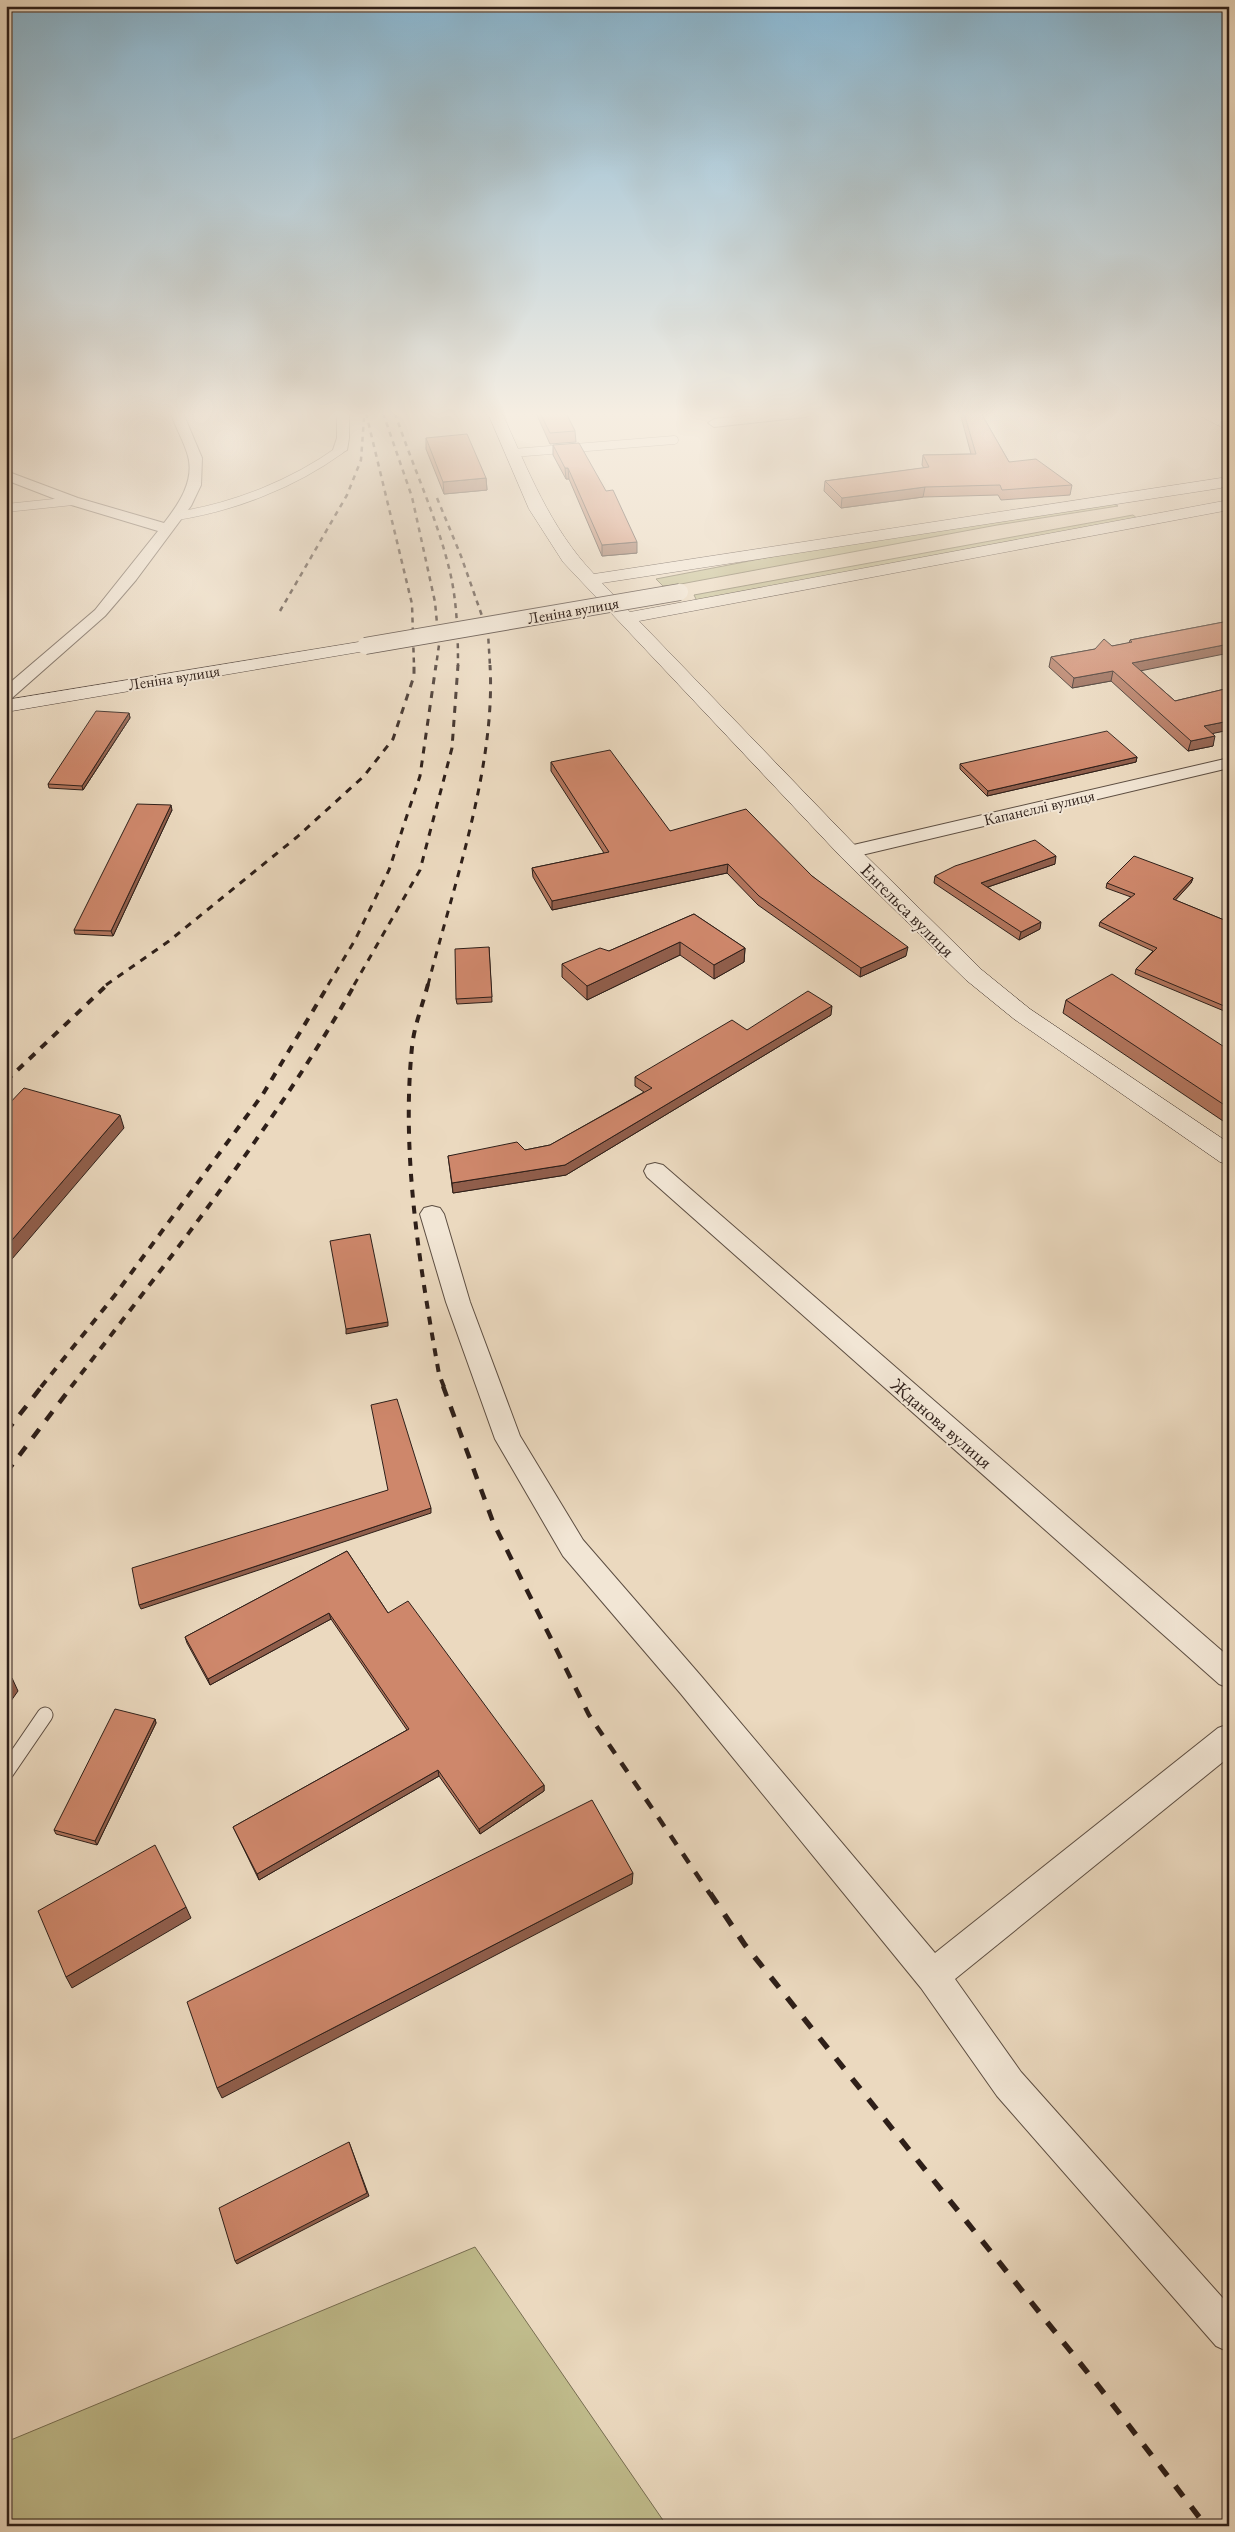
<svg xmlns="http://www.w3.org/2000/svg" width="1235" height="2532" font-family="'EB Garamond',serif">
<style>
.green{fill:#c0bc8c;stroke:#776e52}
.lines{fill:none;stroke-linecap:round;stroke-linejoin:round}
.lane-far1-casing{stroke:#5d4e42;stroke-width:9}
.lane-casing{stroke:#5d4e42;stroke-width:17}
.street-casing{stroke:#5d4e42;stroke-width:2}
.secondary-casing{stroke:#2e1f19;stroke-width:1}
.lane-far1{stroke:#f2e6d5;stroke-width:8}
.lane{stroke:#f2e6d5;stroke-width:15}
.street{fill:#f2e6d5;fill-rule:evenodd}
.secondary{fill:#f2e6d5;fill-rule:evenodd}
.rail-far4{stroke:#2e1f19;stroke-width:2.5;stroke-dasharray:5 5;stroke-linecap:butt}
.rail-far3{stroke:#2e1f19;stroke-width:3;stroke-dasharray:7 7;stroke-linecap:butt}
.rail-far2{stroke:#2e1f19;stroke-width:4;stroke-dasharray:8 8;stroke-linecap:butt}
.rail-far1{stroke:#2e1f19;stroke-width:4.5;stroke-dasharray:11 11;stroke-linecap:butt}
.rail{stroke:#2e1f19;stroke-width:5.5;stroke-dasharray:13 13;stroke-linecap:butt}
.secondary-bridge-casing{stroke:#2e1f19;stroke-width:18;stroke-linecap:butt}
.secondary-bridge{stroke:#f2e6d5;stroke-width:16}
.wall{fill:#b1745c;stroke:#2e1f19}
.shaded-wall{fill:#905e4b;stroke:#2e1f19}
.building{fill:#ce876b;stroke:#2e1f19}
.labels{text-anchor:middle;stroke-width:4;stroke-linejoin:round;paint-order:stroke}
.far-street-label{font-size:16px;fill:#2e1f19;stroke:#f2e6d5}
.street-label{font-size:19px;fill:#2e1f19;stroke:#f2e6d5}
</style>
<rect width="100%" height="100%" fill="#ebd9bf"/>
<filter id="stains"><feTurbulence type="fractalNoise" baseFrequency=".004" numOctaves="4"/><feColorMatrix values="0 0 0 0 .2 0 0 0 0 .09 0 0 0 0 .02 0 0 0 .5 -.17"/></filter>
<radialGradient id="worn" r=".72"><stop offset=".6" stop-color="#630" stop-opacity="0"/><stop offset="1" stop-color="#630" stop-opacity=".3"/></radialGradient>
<!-- green -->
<path class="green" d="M1112,503L1118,506L997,525L670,586H663L656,579L791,553Z
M1133,515L1138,519L697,601L694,595Z
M475,2247L667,2526H6V2442Z"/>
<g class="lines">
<!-- lane-far1 casing -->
<g class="lane-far1-casing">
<path id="lane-far1" d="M513,453L674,440
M6,508L73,501
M177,516C234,507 293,484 340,450"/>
</g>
<!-- lane casing -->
<g class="lane-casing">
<path id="lane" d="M6,1772L45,1715"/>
</g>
<!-- street casing -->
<g class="street-casing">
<path id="street" d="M171,413H183L202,458L201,485L191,506L136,580L105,616L12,698L6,700V686L95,610L158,531L68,504L6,480V471L78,498L164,523C178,505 195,481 188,456C184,441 175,427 171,413Z
M337,413H349V438L347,450L340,454L333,450L337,438Z
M774,413H812L806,417L714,427L708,423L714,419Z
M1229,758V768L849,858L843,856L840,852L843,848L849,846Z
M655,1163L663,1165L1229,1657V1688L1219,1684L647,1177L644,1171L647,1165Z
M432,1206L440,1208L444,1214L470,1302L520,1436L583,1540L701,1676L935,1953L1218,1728L1229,1724V1757L955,1979L1021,2072L1229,2305V2352L1216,2346L997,2096L921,1988L681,1694L563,1556L495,1439L446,1302L420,1214L424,1208Z"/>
</g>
<!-- secondary casing -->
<g class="secondary-casing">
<path id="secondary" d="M488,413H502C528,470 550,528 594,574L1221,478L1227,480L1229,483L1221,488L602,583L630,612L1229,500V510L639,621L857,847L982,970L1030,1009L1229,1143V1165L1220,1162L1014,1019L966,980L841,857L563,562L529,509Z
M1198,413H1215L1229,421V431L1200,416Z
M365,641L371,642L374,646L371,650L6,712V700Z"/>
</g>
<!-- lane-far1 -->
<use href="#lane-far1" class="lane-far1"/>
<!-- lane -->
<use href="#lane" class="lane"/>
<!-- street -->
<use href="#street" class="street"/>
<!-- secondary -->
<use href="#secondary" class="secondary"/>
<!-- rail-far4 -->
<path class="rail-far4" d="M366,413L412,604L414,666
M383,413L412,497L435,602L439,645L436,666
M395,413C412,465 436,515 449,568C457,599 458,635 458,666
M437,498L461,556L488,633L490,666
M280,611L347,495L361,460L364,418"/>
<!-- rail-far3 -->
<path class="rail-far3" d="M106,985L169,941L297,837L364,776L393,739L414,676V665
M328,985L355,940L389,870L420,776L436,665
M354,985L420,870L452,748L458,665
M428,985C453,887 496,766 490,665"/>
<!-- rail-far2 -->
<path class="rail-far2" d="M428,984C423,1004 414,1026 412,1047C401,1156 420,1267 439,1374L444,1387
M6,1081L108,984
M41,1387L115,1295L263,1094L329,984
M71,1387C171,1257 274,1127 355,984"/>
<!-- rail-far1 -->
<path class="rail-far1" d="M443,1386L493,1522L589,1715L710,1894
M6,1432L42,1386
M6,1473L72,1386"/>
<!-- rail -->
<path class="rail" d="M710,1893L745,1945L1100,2388L1206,2526"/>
<!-- secondary-bridge casing -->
<g class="secondary-bridge-casing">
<path id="secondary-bridge" d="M365,646L680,592"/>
</g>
<!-- secondary-bridge -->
<use href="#secondary-bridge" class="secondary-bridge"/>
</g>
<!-- wall -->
<path class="wall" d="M536,413H566L575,431L576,442L550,444Z
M960,413H981L1009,462L1072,485L1070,495L1001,500L998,495L923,497L841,508L824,491L825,481L924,468L922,465L923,455L971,454Z
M426,438L486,478L487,490L444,494L426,449Z
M553,445L637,553L602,556L569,479H566L553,455Z
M1229,621L1141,671L1175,701L1229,688V730L1213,733V746L1188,751L1111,681L1072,688L1049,667L1051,657L1129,643L1130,640Z
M129,713L130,718L83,790L49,788L48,784Z
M1137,757L1136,762L987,796L960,769V764Z
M551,762L670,831L812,876L906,956L860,977L758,905L727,873L552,910L533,877L532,868L604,853L551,771Z
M172,810L113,936L75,934L74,930Z
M1055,864L988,887L1040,929L1019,940L934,883L935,876Z
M1193,878L1191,883L1175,900L1229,922V1013L1135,974L1136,969L1153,951L1099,926L1100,922L1131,897L1106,888L1107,883Z
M694,914L745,948L744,962L714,979L680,955L587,1000L562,977V964L609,951Z
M489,947L492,1002L457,1004L456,999Z
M1066,1000L1229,1050V1125L1063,1013Z
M831,1015L566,1175L453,1193L448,1156L525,1150L550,1145L644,1092L635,1086V1077L747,1030Z
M347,1551L388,1613L544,1785V1791L480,1834L439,1776L259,1880L233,1827L407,1730L331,1619L210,1685L187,1643L185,1637Z
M155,1719L156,1723L97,1845L56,1834L54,1830Z"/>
<!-- shaded-wall -->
<path class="shaded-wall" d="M565,468H568L569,479H566Z
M486,478L487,490L444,494L443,482Z
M925,487L923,497L841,508L842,498Z
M637,542V553L602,556V545Z
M1229,644V653L1130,673L1132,663Z
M1113,671L1111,681L1072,688L1074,678Z
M129,713L130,718L83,790L82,786Z
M1229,721V730L1201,736L1204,726Z
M1215,736L1213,746L1188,751L1191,741Z
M1137,757L1136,762L987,796L988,791Z
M171,805L172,810L113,936L111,931Z
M1056,856L1055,864L979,890L981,883Z
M728,864L727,873L552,910V901Z
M1193,878L1191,883L1172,904L1173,899Z
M1041,922L1040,929L1019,940L1021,932Z
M680,942V955L587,1000V986Z
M908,947L906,956L860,977L861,968Z
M745,948L744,962L714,979V965Z
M832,1006L831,1015L566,1175L453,1193L452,1183L565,1165Z
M120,1115L124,1128L6,1266V1247Z
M388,1322V1326L346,1334V1329Z
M431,1508V1513L141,1609L139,1605Z
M329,1613L331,1619L210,1685L208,1679Z
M12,1678L18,1691L6,1708V1686Z
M155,1719L156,1723L97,1845L95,1841Z
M438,1770L439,1776L259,1880L257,1874Z
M544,1785V1791L480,1834L479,1829Z
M633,1873L632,1884L222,2098L217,2088Z
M186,1907L191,1918L72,1988L66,1977Z
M349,2142L369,2196L237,2264L235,2261Z"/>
<!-- building -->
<path class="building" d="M540,413H566L575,431L550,433Z
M964,413H981L1009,462L1036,459L1072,485L1002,490L1000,485L925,487L842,498L825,481L929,467L923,455L976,454Z
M467,434L486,478L443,482L426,438Z
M579,443L606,491L613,490L637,542L602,545L568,468H565L553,445Z
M1229,621V644L1132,663L1175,701L1229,688V721L1204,726L1215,736L1191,741L1113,671L1074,678L1051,657L1095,649L1104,639L1112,646L1132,642L1130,640Z
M96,711L129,713L82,786L48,784Z
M1107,731L1137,757L988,791L960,764Z
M610,750L670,831L746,809L812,876L908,947L861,968L759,896L728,864L552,901L532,868L609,852L551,762Z
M137,804L171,805L111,931L74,930Z
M1035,840L1056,856L981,883L1041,922L1021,932L935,876L955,866Z
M1134,856L1193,878L1173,899L1229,922V1008L1136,969L1157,948L1100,922L1135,894L1107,883Z
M694,914L745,948L714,965L680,942L587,986L562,964L600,948L609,951Z
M489,947L492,997L456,999L455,949Z
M1112,974L1229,1050V1108L1066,1000Z
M808,991L832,1006L565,1165L452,1183L448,1156L517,1142L525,1150L550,1145L652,1088L635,1077L732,1020L747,1030Z
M24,1088L120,1115L6,1247V1107Z
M370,1234L388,1322L346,1329L330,1241Z
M397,1399L431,1508L139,1605L132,1568L388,1490L371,1405Z
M347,1551L388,1613L408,1601L544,1785L479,1829L438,1770L257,1874L233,1827L409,1729L329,1613L208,1679L185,1637Z
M6,1676L12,1678L6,1686Z
M115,1709L155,1719L95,1841L54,1830Z
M592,1800L633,1873L217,2088L187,2002Z
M155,1845L186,1907L66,1977L38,1911Z
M349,2142L367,2193L235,2261L219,2208Z"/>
<!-- sky -->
<linearGradient id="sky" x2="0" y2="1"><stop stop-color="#88b6d1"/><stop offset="0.54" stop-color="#f6eee2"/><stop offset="1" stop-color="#f6eee2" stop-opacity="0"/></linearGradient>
<rect width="1235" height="767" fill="url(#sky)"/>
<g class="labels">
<!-- far-street labels -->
<g class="far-street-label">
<text transform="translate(573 610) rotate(-10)" y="6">Леніна вулиця</text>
<text transform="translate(174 677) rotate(-9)" y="6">Леніна вулиця</text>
<text transform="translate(1039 807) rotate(-13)" y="6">Капанеллі вулиця</text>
</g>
<!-- street labels -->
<g class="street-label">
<text transform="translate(908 910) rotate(45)" y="7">Енгельса вулиця</text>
<text transform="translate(942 1423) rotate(41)" y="7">Жданова вулиця</text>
</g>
</g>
<!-- margin -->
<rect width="1235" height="2532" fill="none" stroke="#ebd9bf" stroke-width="25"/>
<rect x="8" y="8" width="1220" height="2517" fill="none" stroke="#2e1f19" stroke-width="2.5"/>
<rect x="12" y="12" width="1210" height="2507" fill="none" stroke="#2e1f19"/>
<rect width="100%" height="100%" filter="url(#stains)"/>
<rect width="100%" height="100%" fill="url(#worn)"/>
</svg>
